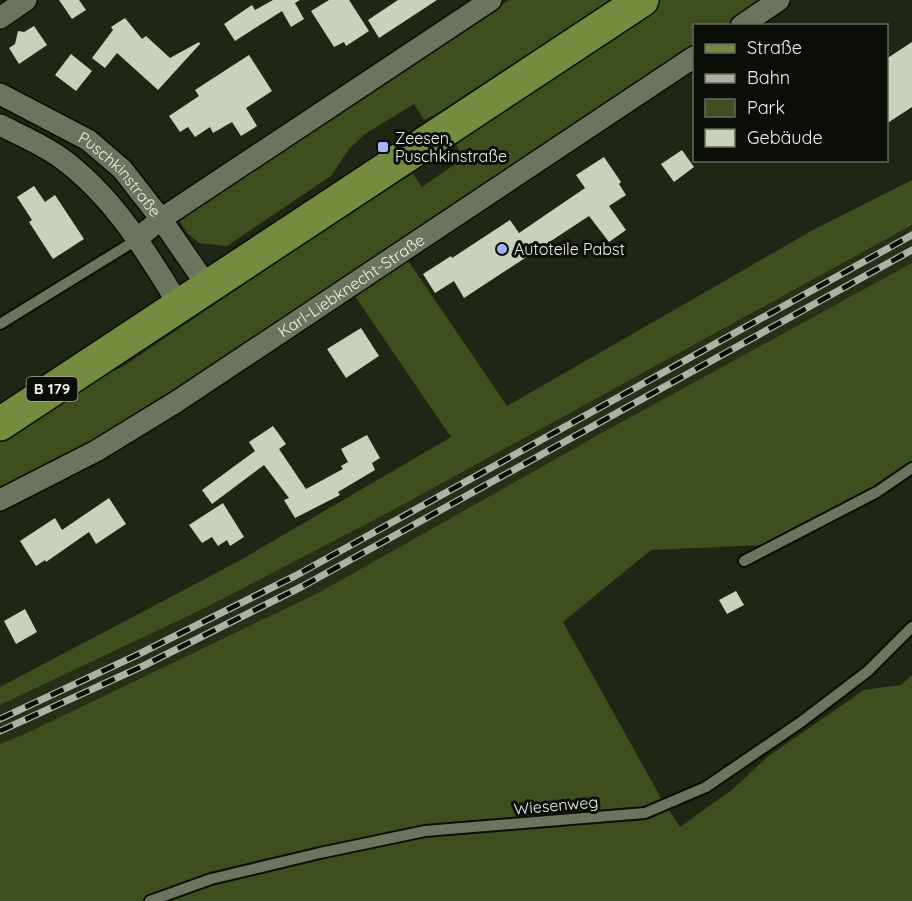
<svg xmlns="http://www.w3.org/2000/svg" width="912" height="901" font-family="Quicksand,sans-serif">
<style>
.built{fill:#273016}
.green{fill:#3f4e1f}
.building{fill:#c9d2b9}
.lines{fill:none;stroke-linecap:round;stroke-linejoin:round}
.service-casing{stroke:#090f01;stroke-width:14}
.minor-casing{stroke:#090f01;stroke-width:24}
.primary-casing{stroke:#090f01;stroke-width:36}
.service{stroke:#6c745e;stroke-width:10}
.minor{stroke:#6c745e;stroke-width:21}
.primary{stroke:#758b40;stroke-width:33}
.rail-casing{stroke:#adb2a4;stroke-width:7}
.rail{stroke:#0b0e06;stroke-width:4.5;stroke-dasharray:14;stroke-linecap:butt}
.poi-dot{fill:#a2b2fd;stroke:#0b0e06;stroke-width:2}
.labels{text-anchor:middle;stroke-width:6;stroke-linejoin:round;paint-order:stroke}
.shield{fill:#0b0e06;stroke:#a9aea3;stroke-width:1.5}
.shield-label{font-size:15px;font-weight:bold;fill:#edf2e6}
.poi-label{font-size:16px;fill:#edf2e6;stroke:#0b0e06;text-anchor:start}
.street-label{font-size:16px;fill:#edf2e6;stroke:#0b0e06}
</style>
<rect width="100%" height="100%" fill="#1f2613"/>
<!-- built -->
<path class="built" d="M912,225V264L598,435L318,593L29,732L0,744V705L205,608L395,509Z"/>
<!-- green -->
<path class="green" d="M509,0H622L483,92L424,120L414,104L365,134L349,149L331,176L227,246L199,243L188,234L178,219Z
M660,0H767L730,25L694,26V50L92,445L0,491V438L81,385L122,367L279,261L289,251L383,189L413,174L422,187L464,158L456,145L467,137L499,107Z
M912,180V225L395,509L205,608L0,705V687L237,562L451,437L354,295L407,259L507,406L813,230Z
M912,263V461L867,490L785,532L765,545L651,550L563,622L661,798L680,827L733,789L767,757L864,690L901,685L912,675V901H0V744L29,732L318,593L598,435Z"/>
<!-- building -->
<path class="building" d="M59,0H79L86,10L72,19Z
M273,0H300L295,3L304,19L291,27L282,11L235,41L224,24L252,5L255,10Z
M329,0H349L369,31L346,46L344,42L334,47L311,11Z
M398,0H437L379,38L368,20Z
M125,18L142,39L146,36L170,58L199,42L200,44L158,90L117,53L105,68L92,58L113,30L111,27Z
M34,26L47,45L19,64L9,48L15,44L18,31L24,32Z
M912,42V107L886,124V59Z
M71,54L92,71L76,91L55,75Z
M249,55L272,91L246,108L257,126L241,136L232,122L213,133L210,127L195,137L188,127L180,132L169,116L199,96L195,90Z
M682,150L694,167L674,182L661,164Z
M604,157L621,182L619,184L626,195L609,206L626,230L609,242L589,216L464,298L454,281L435,293L423,274L451,256L452,258L510,220L519,233L585,188L576,175Z
M34,186L45,202L55,195L84,239L53,259L29,222L32,220L17,197Z
M361,328L379,356L346,378L327,349Z
M273,426L286,444L279,449L306,489L343,469L341,466L348,462L341,449L367,435L380,458L372,463L375,470L338,492L340,495L295,518L284,500L289,498L264,465L212,504L202,490L255,451L249,442Z
M109,498L126,524L96,544L89,532L46,562L45,560L36,566L20,541L55,518L62,530Z
M223,503L244,537L230,546L227,540L218,546L212,537L202,543L189,525Z
M736,591L744,605L727,614L719,600Z
M25,609L37,632L16,644L4,621Z"/>
<g class="lines">
<!-- service casing -->
<g class="service-casing">
<path id="service" d="M0,324L138,239
M744,561L877,492L912,468
M150,901L211,879L320,853L425,831L645,813L706,787L801,722L868,671L912,627"/>
</g>
<!-- minor casing -->
<g class="minor-casing">
<g id="minor">
<path d="M0,18L26,0"/>
<path d="M741,26L779,0"/>
<path id="s1" d="M0,94L88,140L122,169L161,219L208,287"/>
<path d="M0,125C20,135 43,145 61,158C113,196 146,251 179,305"/>
<path d="M138,238L161,219L491,0"/>
<path id="s2" d="M0,500L96,451L176,402L694,57"/>
</g>
</g>
<!-- primary casing -->
<g class="primary-casing">
<path id="primary" d="M0,424L642,0"/>
</g>
<!-- service -->
<use href="#service" class="service"/>
<!-- minor -->
<use href="#minor" class="minor"/>
<!-- primary -->
<use href="#primary" class="primary"/>
<!-- rail casing -->
<g class="rail-casing">
<path id="rail" d="M0,719L137,655L295,576L912,235
M0,731L143,666L303,586L912,250"/>
</g>
<!-- rail -->
<use href="#rail" class="rail"/>
</g>
<!-- markers -->
<g class="poi-dot">
<rect x="377" y="141" width="12" height="12" rx="3"/>
<circle cx="502" cy="249" r="6"/>
</g>
<g class="labels">
<!-- shield labels -->
<rect class="shield" x="26.5" y="377" width="51" height="24" rx="4.5"/>
<g class="shield-label">
<text x="52" y="394">B 179</text>
</g>
<!-- poi labels -->
<g class="poi-label">
<text x="395" y="144">Zeesen,<tspan x="395" dy="18">Puschkinstraße</tspan></text>
<text x="514" y="255">Autoteile Pabst</text>
</g>
<!-- street labels -->
<g class="street-label">
<text dy="6" stroke="none"><textPath href="#s1" startOffset="146">Puschkinstraße</textPath></text>
<text dy="6" stroke="none"><textPath href="#s2" startOffset="412">Karl-Liebknecht-Straße</textPath></text>
<text transform="translate(556 805) rotate(-5)" y="6">Wiesenweg</text>
</g>
</g>
<!-- legend -->
<rect x="693" y="24" width="195" height="138" fill="#0b0e06" stroke="#656960" stroke-width="1.5"/>
<rect x="705" y="44" width="30" height="9" fill="#758b40" stroke="#656960" stroke-width="1.5"/>
<text x="747" y="54" font-size="18" fill="#edf2e6">Straße</text>
<rect x="705" y="74" width="30" height="9" fill="#adb2a4" stroke="#656960" stroke-width="1.5"/>
<text x="747" y="84" font-size="18" fill="#edf2e6">Bahn</text>
<rect x="705" y="99" width="30" height="18" fill="#3f4e1f" stroke="#656960" stroke-width="1.5"/>
<text x="747" y="114" font-size="18" fill="#edf2e6">Park</text>
<rect x="705" y="129" width="30" height="18" fill="#c9d2b9" stroke="#656960" stroke-width="1.5"/>
<text x="747" y="144" font-size="18" fill="#edf2e6">Gebäude</text>
</svg>
